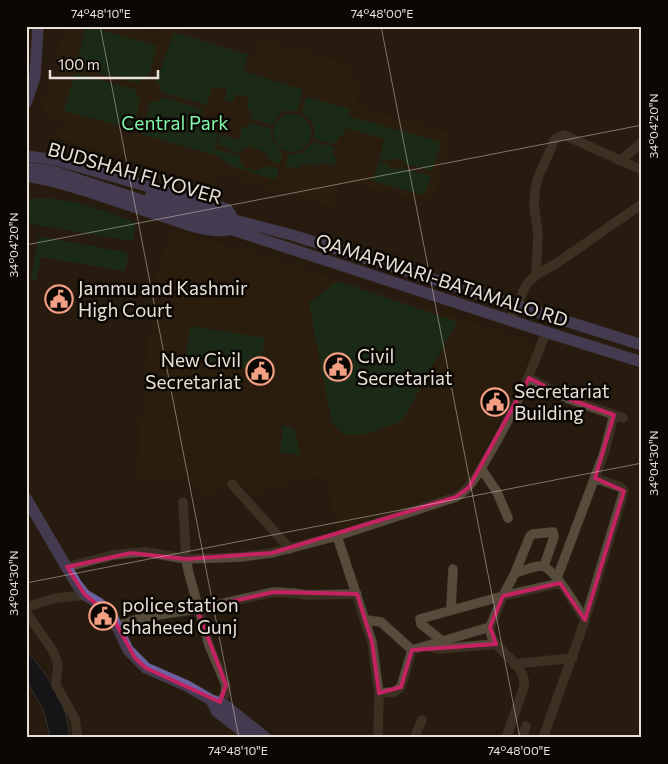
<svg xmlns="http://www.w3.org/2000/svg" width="668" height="764" font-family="Commissioner,sans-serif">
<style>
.built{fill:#30210e}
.green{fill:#0e3d21}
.water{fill:#000d1f;stroke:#464c56}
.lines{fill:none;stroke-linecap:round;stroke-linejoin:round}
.minor-casing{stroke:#3f3630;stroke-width:10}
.major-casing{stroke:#3f3630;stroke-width:12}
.minor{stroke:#574b3c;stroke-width:9}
.major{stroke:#6b62a2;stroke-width:11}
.marked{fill:none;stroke:#c42261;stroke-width:4;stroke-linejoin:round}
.ticks{fill:none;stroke:#e8e0d8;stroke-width:1;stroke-opacity:0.45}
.labels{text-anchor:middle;stroke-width:5;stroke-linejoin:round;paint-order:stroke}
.park-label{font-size:19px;fill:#83f6a9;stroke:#0b0703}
.street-label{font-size:19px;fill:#e8e0d8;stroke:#0b0703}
.poi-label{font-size:19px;fill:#e8e0d8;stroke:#0b0703;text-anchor:start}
.neatline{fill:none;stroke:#e8e0d8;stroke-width:2}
.ticks-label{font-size:12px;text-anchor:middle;fill:#e8e0d8}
</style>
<rect width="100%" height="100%" fill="#261b0e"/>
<!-- built -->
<path class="built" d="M64,26H136L158,33L160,26H188L187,33L254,55L259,40L354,65L351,75L360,82L356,107L452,134L431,203L341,181L332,207L222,172L216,186L57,137L64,119L42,113Z
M172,230L275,260L537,343L538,351L464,485L450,493L336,531L327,474L284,483L252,494L233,478L207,497L188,476L169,483L137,478L144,383L155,281Z"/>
<!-- green -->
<path class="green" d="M87,26L157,46L148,78L141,80L138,83L75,67Z
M174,32L248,55L243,71L303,90L297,112C280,108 281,113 272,125L250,118L252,111L248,110V97L235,94L233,102L224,101L227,93L225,88L212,87L207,105L162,92L161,87L156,83Z
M75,73L137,90L136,95L140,100L133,129L64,111Z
M163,97L203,110L198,126L218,133L214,149L240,156V162L243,163V167L257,171L260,167L265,168L266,165L279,169L276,179H272L227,164L226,161L221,159V157L141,134L150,102L158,101Z
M306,97L350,109L348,116L441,142L432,171L403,163V161L394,158L390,161L379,158L385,139L346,128L343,135L338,137L336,144L313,139C317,126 312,120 302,113Z
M273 133a19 19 0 1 1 38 0a19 19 0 1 1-38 0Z
M248,123L271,128V139L283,154L279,164L267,159L268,155L262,151L249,146L247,148H243L242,154L217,145L220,134L239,140L243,126L248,128Z
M313,142L334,147L333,153L335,155L334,158H337L334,165L319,163L317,166L306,163L304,165H301L298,169L285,165L289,155L302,153Z
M379,161L388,164L389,167L398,170L399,167L431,176L424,195L372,181Z
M45,198C76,200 106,211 136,223L132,241L26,223V199Z
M39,236L124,252L129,255L124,271L41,257L36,280H31Z
M338,281L457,322L402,421L366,434L344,435L332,423L309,303Z
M190,326L265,338L259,371L186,357Z
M283,426L293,427L301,455L280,453Z"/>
<!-- water -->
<path class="water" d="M26,650C47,674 69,705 69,738H49V731L43,709L26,680Z"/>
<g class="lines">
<!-- minor casing -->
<g class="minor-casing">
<path id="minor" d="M620,161L642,142
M536,275L538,235L534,204L535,193L537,180L555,139L564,135L642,170
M510,320L526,285L536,275L557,263L642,204
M529,378L569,399L623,418
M481,468L497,492L508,518
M232,484L290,549
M183,502L186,559L189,574L209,645L226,685L225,695L220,702
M337,536L372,642L379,693L378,738
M67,567L113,555L131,553L145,552L186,559L241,557L272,553L337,536L456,497C471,488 478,473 487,458C511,418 530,376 546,332
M515,573L530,536L533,534L553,532L554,537L544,566
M557,578L604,453L614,415
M26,607L56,598L85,595
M451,609L453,569
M26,612L53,651L58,664L56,685L75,719L78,738
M366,620L381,622L412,650L401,687L394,692L379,693
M117,626L144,617L197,609L274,592L294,593L306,595L357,594
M442,641L421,624L420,619L503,596L560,583
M427,646L439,649L496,644
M412,650L490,627
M514,664L573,658
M414,738L422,720
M506,738L524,687C528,661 489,652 490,627L503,596L515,573C523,571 533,566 541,566C553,566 578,609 585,620
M522,738L526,726
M543,738L585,620L624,491L620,487L595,478"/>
</g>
<!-- major casing -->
<g class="major-casing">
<path id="major" d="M26,103L35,77L38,26
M26,156L56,160L227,209L234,220
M26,168L52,171L546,332L642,362
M26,176C76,184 123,205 171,219C189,225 208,233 227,230
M151,195L234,220L292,235L642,345
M26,498L77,585L85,595L100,604L112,616L128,650L146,668L187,686L211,700L225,705L266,738
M211,700L217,712L251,738"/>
</g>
<!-- minor -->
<use href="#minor" class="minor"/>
<!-- major -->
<use href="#major" class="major"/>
</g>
<!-- marked area -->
<path d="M0 0H668V764H0ZM529,378L569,399L614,415L595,478L624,491L585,620L560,583L503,596L490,627L496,644L412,650L401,687L379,693L372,642L357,594L274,592L197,609L226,685L220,702L146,668L135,658L112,616L85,595L67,567L131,553L186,559L272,553L456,497L469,487Z" fill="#261b0e" fill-opacity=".55" fill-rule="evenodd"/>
<path class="marked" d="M529,378L569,399L614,415L595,478L624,491L585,620L560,583L503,596L490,627L496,644L412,650L401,687L379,693L372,642L357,594L274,592L197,609L226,685L220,702L146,668L135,658L112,616L85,595L67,567L131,553L186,559L272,553L456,497L469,487Z"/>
<!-- ticks -->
<path class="ticks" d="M100,26L239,738M381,26L520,738M26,245L642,125M26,583L642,463"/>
<!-- icons -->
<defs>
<g id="civic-ring" transform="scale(1.4375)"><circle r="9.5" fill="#0b0703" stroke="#f39f83" stroke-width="1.5"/><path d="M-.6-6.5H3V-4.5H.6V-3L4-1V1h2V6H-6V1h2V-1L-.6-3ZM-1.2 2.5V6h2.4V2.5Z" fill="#f39f83"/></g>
</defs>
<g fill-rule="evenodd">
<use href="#civic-ring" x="59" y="299"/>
<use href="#civic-ring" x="338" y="367"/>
<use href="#civic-ring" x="260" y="371"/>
<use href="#civic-ring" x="495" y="402"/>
<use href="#civic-ring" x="103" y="616"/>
</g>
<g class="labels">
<!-- park labels -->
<g class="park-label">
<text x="175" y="130">Central Park</text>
</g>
<!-- street labels -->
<g class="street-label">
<text transform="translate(135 173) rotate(16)" y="7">BUDSHAH FLYOVER</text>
<text transform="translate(442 280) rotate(18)" y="7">QAMARWARI-BATAMALO RD</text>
</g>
<!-- poi labels -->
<g class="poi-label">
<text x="78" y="295">Jammu and Kashmir<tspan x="78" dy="22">High Court</tspan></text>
<text x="357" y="363">Civil<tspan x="357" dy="22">Secretariat</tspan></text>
<text x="241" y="367" text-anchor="end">New Civil<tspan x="241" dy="22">Secretariat</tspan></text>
<text x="514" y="398">Secretariat<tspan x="514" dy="22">Building</tspan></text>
<text x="122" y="612">police station<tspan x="122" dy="22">shaheed Gunj</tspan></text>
</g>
</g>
<!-- border -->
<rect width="668" height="764" fill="none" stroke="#0b0703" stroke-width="55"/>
<!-- scale -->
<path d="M50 70v8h108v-8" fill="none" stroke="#e8e0d8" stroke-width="2.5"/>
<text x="58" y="70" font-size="15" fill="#e8e0d8" stroke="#0b0703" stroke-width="4" paint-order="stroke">100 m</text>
<rect x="28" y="28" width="612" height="708" class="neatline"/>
<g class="ticks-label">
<text x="101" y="18">74°48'10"E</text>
<text x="382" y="18">74°48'00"E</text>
<text transform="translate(654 126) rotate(-90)" y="4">34°04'20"N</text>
<text transform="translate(14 245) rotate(-90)" y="4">34°04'20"N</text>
<text transform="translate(654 463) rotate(-90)" y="4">34°04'30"N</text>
<text transform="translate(14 583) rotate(-90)" y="4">34°04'30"N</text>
<text x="238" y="755">74°48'10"E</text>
<text x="519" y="755">74°48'00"E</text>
</g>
</svg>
